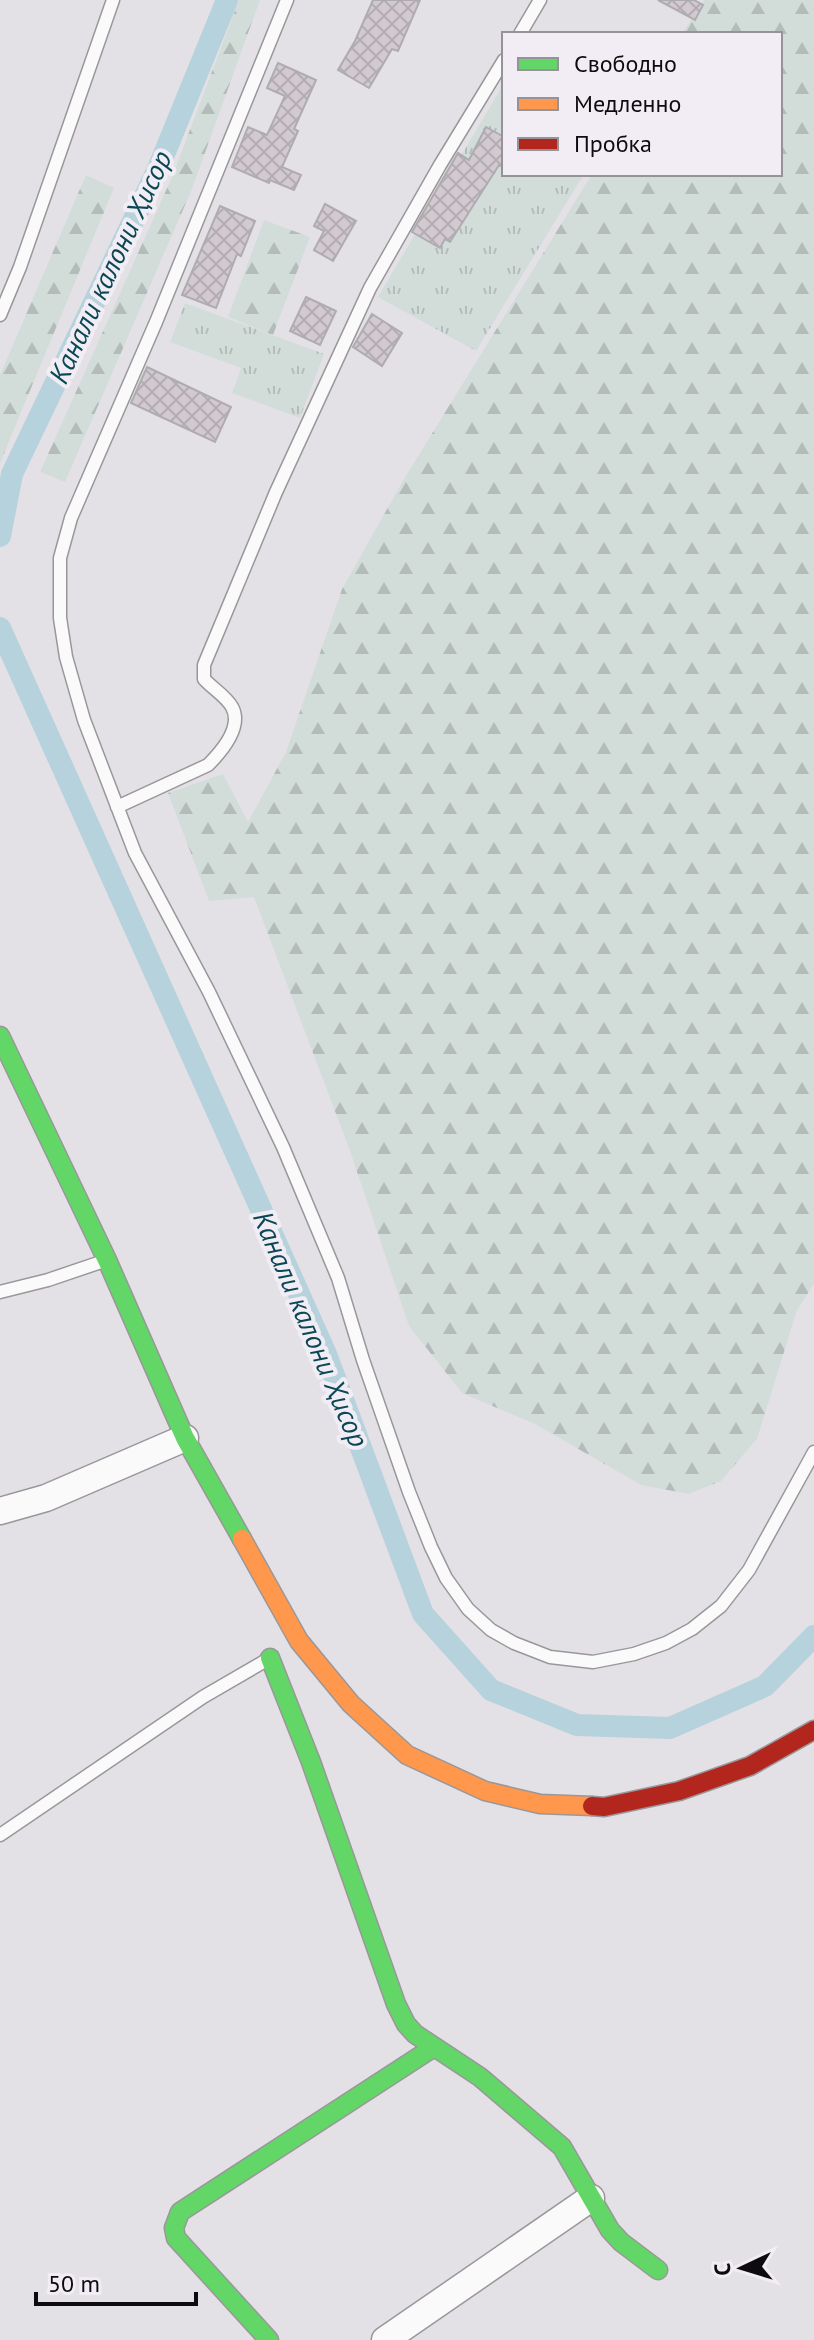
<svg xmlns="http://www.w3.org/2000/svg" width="814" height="2340" font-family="'PT Sans',sans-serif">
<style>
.grass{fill:url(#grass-tufts)}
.forest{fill:url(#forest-firs)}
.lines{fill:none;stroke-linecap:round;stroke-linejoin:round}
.canal{stroke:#b6d2dc;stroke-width:22}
.building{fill:url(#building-cross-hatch);stroke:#afacb0;stroke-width:2}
.lane-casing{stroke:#99979a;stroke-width:15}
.street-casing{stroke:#99979a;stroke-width:29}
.fast-casing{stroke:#99979a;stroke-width:21}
.slow-casing{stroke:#99979a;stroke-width:21}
.jam-casing{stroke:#99979a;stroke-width:21}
.lane{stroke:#fbfafb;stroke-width:12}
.street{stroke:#fbfafb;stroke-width:26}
.fast{stroke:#63d668;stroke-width:18}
.slow{stroke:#ff974d;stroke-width:18}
.jam{stroke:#b3261e;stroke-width:18}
.labels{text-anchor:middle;stroke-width:8;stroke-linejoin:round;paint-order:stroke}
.water-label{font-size:28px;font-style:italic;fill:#0a4855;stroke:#f2edf4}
</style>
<defs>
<pattern id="grass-tufts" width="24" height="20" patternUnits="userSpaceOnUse" patternTransform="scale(2)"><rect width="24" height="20" fill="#d2ddd9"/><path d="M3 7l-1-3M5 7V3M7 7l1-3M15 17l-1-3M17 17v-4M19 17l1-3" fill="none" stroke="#b3bcb9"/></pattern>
<pattern id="forest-firs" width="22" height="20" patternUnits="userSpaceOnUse" patternTransform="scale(2)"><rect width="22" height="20" fill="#d2ddd9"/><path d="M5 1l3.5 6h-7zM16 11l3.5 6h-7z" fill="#b3bcb9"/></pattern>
<pattern id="building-cross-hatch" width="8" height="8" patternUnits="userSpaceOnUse" patternTransform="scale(2)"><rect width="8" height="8" fill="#d2cad0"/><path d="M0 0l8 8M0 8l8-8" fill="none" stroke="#b3acb1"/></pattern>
</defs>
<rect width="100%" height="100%" fill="#e4e1e6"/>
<!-- grass -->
<path class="grass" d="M504,83V174H584L476,351L378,297Z
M185,303L324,354L300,418L232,393L241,368L170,342Z"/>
<!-- forest -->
<path class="forest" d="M239,0H260L192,189L65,482L40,472L172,177Z
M704,0H814V1284L797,1310L757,1439L721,1481L689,1494L641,1485L535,1424L462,1393L409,1326L350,1151L254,897L209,901L168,793L223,774L248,822L286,752L342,589L404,479L592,174H780V34H682Z
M86,175L114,188L0,463V375Z
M264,220L310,237L273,335L228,317Z"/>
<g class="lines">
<!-- canal -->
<path class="canal" d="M0,536L12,474L158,169L227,0
M0,628L326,1354L423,1614L491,1690L577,1725L670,1728L765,1686L814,1636"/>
</g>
<!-- building -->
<path class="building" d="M373,0H420L398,51L392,49L369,88L338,70L355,41Z
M658,0H694L703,5L695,20Z
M278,63L316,80L294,129L298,131L282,167L301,175L294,190L270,180L269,183L232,167L248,127L267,135L285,96L267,88Z
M486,127L504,137V168L499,165L450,242L445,239L440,248L412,232L458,153L469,160Z
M325,204L356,221L333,261L314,250L324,231L314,226Z
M220,206L255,221L241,256L237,254L216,308L182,295Z
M306,297L336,311L320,345L290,331Z
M372,314L402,333L382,366L353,347Z
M147,367L231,407L215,442L131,403Z"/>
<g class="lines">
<!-- lane casing -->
<g class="lane-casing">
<path id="lane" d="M287,0L156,322L71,518L60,558V618L66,657L84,720L135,853L209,992L283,1147L338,1278L363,1360L409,1492L431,1547L446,1578L468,1609L491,1630L514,1643L550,1657L593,1662L634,1654L666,1643L692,1629L721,1606L749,1570L814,1452
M520,34L540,0
M0,315L20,267L113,0
M117,807L208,765C221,752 243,727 232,707C226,696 212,688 204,679V665L276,492L370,288L440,165L504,60
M0,1292L48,1280L104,1261
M0,1835L203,1697L265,1661"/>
</g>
<!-- street casing -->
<g class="street-casing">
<path id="street" d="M0,1511L46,1498L185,1438
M385,2340L591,2198"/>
</g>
<!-- fast casing -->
<g class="fast-casing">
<path id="fast" d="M0,1036L107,1260L185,1438L242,1539
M270,1658L311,1762L396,2004L406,2024L415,2034L480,2077L562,2147L610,2230L621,2242L658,2270
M269,2340L176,2238L174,2228L180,2212L434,2047"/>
</g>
<!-- slow casing -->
<g class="slow-casing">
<path id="slow" d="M242,1539L299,1641L351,1704L407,1755L485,1791L540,1804L592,1806"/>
</g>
<!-- jam casing -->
<g class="jam-casing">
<path id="jam" d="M592,1806L604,1807L679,1791L750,1766L814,1730"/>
</g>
<!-- lane -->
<use href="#lane" class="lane"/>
<!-- street -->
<use href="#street" class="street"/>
<!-- fast -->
<use href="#fast" class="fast"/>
<!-- slow -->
<use href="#slow" class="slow"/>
<!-- jam -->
<use href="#jam" class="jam"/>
</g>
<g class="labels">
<!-- water labels -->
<g class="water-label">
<text transform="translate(110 267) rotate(-65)" y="10">Канали калони Ҳисор</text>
<text transform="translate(311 1329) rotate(67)" y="10">Канали калони Ҳисор</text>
</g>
</g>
<!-- legend -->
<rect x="502" y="32" width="280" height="144" fill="#f2edf4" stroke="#969398" stroke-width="2"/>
<rect x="518" y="58" width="40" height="12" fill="#63d668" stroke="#969398" stroke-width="2"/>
<text x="574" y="72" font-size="24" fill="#0d0b0d">Свободно</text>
<rect x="518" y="98" width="40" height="12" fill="#ff974d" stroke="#969398" stroke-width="2"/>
<text x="574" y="112" font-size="24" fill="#0d0b0d">Медленно</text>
<rect x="518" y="138" width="40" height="12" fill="#b3261e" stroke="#969398" stroke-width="2"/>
<text x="574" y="152" font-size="24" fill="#0d0b0d">Пробка</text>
<!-- north arrow -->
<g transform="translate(742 2268) rotate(266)" stroke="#f2edf4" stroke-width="6" paint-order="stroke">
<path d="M0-6L14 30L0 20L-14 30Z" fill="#0d0b0d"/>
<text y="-12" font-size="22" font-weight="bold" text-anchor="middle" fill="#0d0b0d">С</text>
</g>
<!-- scale -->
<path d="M36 2292v12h160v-12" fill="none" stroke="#0d0b0d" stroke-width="4"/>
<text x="48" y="2292" font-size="24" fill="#0d0b0d" stroke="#f2edf4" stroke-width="6" paint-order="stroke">50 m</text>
</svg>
